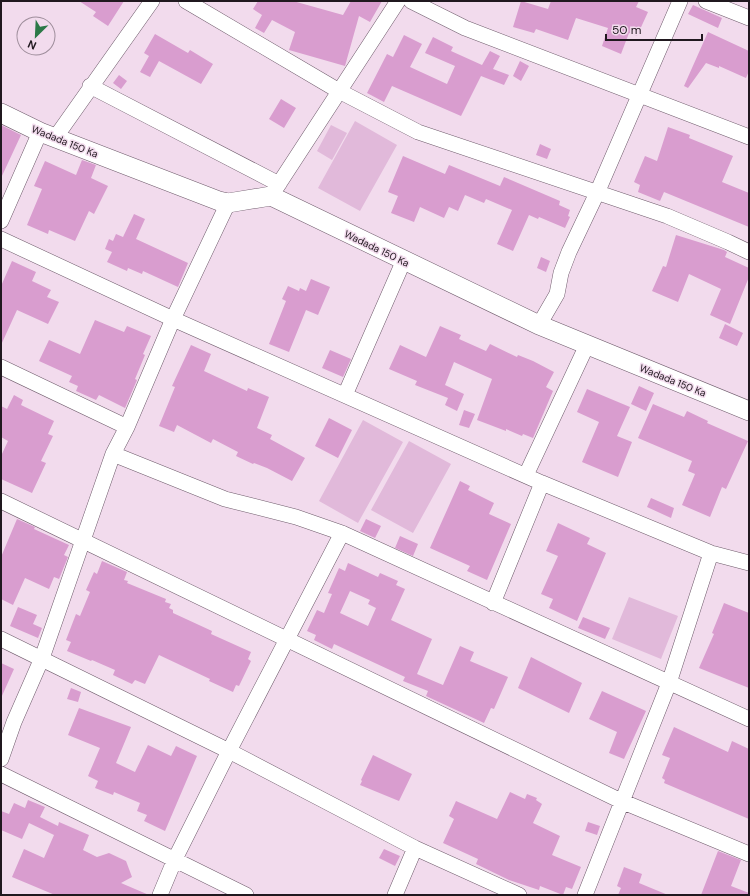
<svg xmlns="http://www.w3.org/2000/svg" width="750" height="896" font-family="'DM Sans',sans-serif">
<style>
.green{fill:#e1b9da}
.building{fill:#d99dcf;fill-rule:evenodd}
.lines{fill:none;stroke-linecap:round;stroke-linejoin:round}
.minor-casing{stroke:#6f5c6c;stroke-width:16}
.tertiary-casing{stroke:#6f5c6c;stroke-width:20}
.minor{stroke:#fff;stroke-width:15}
.tertiary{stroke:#fff;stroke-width:19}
.labels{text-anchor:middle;stroke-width:3;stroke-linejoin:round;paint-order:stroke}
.street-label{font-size:10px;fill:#20181f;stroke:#f2dbed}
</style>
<rect width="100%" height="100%" fill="#f2dbed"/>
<!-- green -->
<path class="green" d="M355,121L397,145L360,211L318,188Z
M331,125L347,133L332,160L317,151Z
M363,420L403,442L358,523L319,501Z
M409,441L451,464L413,533L371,510Z
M629,597L678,616L661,659L612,639Z"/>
<!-- building -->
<path class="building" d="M79,1H124L108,26L93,16L96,12Z
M258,1H293L343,15L351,1H382L370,22L359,16L345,66L289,50L295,32L272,20L264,33L255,28L262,15L253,9Z
M521,1L548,9L551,1H639L636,7L648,12L637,36L629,33L621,54L602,46L608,28L576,18L568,40L536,29L534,33L513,27Z
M693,5L722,18L718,28L688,14Z
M708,32L749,51V71L746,78L719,66V68L706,63L688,88L684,86Z
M155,34L188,53L190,50L213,64L201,84L159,61L150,77L140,72L149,56L144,53Z
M404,35L422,44L410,67L447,84L455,66L425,53L433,37L453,47L451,51L482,65L490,51L500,56L493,69L509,75L504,85L481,76L461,116L392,86L384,102L367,93L387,54L393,57Z
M520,61L529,66L521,81L513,76Z
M119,75L127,81L121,89L113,83Z
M281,99L296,108L284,128L269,119Z
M1,125L21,135L1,178Z
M668,127L690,135L689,138L733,156L722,182L749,193V227L664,192L660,201L638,192L640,185L634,182L645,156L657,161Z
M540,144L551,149L547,159L536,155Z
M403,156L445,174L449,165L500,186L504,177L560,201L559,205L570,210L568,216L570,217L565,228L539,217L538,219L529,215L513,251L497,244L512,210L486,199L484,203L465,195L458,211L449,207L444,218L420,207L414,222L391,213L398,196L388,192Z
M82,160L96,165L91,178L108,186L94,214L89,211L75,241L49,230L48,234L27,225L42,189L34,186L45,161L76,175Z
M134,214L145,219L136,239L188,263L178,287L143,271L142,274L128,268L127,271L107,262L112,252L105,249L109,239L113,241L116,234L123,237Z
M676,235L724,250L727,252L725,257L749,268V277L730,324L710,315L721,289L689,274L678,302L652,291L663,266L666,267Z
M541,257L550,261L546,272L537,268Z
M12,261L36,272L32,281L51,290L47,297L59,302L48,324L17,310L1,345V286Z
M311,279L330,287L318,315L306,310L289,352L269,344L286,301L282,299L288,286L299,291L300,288L306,291Z
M95,320L124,332L127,326L151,336L143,354L145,355L135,379L137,380L125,408L99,395L96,400L76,391L78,386L69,382L72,376L39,361L49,340L80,354Z
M725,324L743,333L737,346L719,338Z
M440,326L461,335L459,339L486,351L490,344L517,357L518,355L533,361L554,372L546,387L553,391L533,438L523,434L522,436L506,429V431L477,420L492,379L454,362L445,385L464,394L457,411L445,405L448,398L415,385L417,381L389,369L400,345L426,357Z
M191,345L211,354L204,371L247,391L248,388L269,397L257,428L272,435L270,439L305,458L292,481L267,468L254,463L253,464L236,456L238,452L213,439L211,443L177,425L174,432L159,426L175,387L172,386Z
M330,350L351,359L343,377L322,368Z
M639,386L654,393L646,411L631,404Z
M587,389L630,407L617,436L632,442L618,477L582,462L599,422L577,412Z
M14,395L23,400L21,405L54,421L48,434L53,436L41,461L46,463L32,493L1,479V456L8,441L1,437V406L7,409Z
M653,404L684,417L687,411L708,421L707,423L748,441L726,489L722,487L710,517L682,505L695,474L688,471L692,461L638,438Z
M464,410L475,414L469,428L459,425Z
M329,418L352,430L338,458L315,446Z
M460,481L470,486L468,490L494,503L489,514L511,524L487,580L467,571L470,566L430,548Z
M651,498L674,508L671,518L647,507Z
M17,519L35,527L34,529L69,545L64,555L68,557L59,579L54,577L49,589L25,578L13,605L1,599V557Z
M366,519L381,526L375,538L360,531Z
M558,523L590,538L587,544L606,553L577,621L549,608L553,599L541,594L558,556L546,551Z
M400,536L418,544L413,556L395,548Z
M102,561L127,572L124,580L128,581L127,583L166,599L165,602L171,604L169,608L173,610V613L212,631L211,634L251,652L248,659L251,661L239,686L236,685L233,692L209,681L210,679L159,655L145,684L135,680L132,684L113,675L115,670L92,660L91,661L67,651L71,642L66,640L76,614L80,616L90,592L86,590L94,572L97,574Z
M348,563L378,577L380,573L398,581L396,585L405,589L391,620L432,639L417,674L443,685L460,646L474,652L470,661L508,677L494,709L491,708L484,723L426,696L428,691L403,681L405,677L334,644L332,649L314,640L316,635L307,631L317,610L324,613L332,594L328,593L339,568L345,571ZM350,591L370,600L368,604L376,608L368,626L340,613Z
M724,603L749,613V688L699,668L714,634L712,633Z
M18,607L37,615L33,624L42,628L38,638L10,626Z
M583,617L610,628L605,639L578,628Z
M531,657L582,683L569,713L518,688Z
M1,663L14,669L1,698Z
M71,688L81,692L78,702L67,699Z
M602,691L646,711L624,759L609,753L617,732L589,719Z
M79,708L131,727L116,763L135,772L148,745L171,756L176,746L197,756L165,831L144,821L147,815L137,811L140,803L114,792L113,795L95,788L98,781L88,776L100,748L68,735Z
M674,727L728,752L732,741L749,749V819L664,783L665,780L662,778L670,758L662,755Z
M373,755L412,774L399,801L360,785L362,781L361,780Z
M510,792L525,799L527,794L537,798L536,800L542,804L533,823L560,836L552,855L581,867L572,889L566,887L563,895L540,886L539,890L509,880L476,864L478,859L443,843L454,819L449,816L456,801L497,819Z
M28,800L45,807L40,817L58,826L59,822L89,835L83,850L97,857L109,853L126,861L132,877L121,883L149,895H55L12,877L24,849L44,858L54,835L29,823L22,839L1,830V811L9,814L14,803L25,808Z
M588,822L600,826L597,835L585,831Z
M384,849L400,856L395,866L379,858Z
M718,851L741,860L731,886L749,893V895H701Z
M624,867L642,874L639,883L668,895H618L621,888L617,886Z"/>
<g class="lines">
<!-- minor casing -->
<g class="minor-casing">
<path id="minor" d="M186,1L339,91L418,132L667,216L728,242L749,252
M411,1L465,28L749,137
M706,1L749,18
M90,86L279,184
M55,138L152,1
M271,196L398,1
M1,221L40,132
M1,239L173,319L542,483L711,553L749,563
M539,325L557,294L561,273L569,252L597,193L680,1
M1,367L127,427
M345,395L404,260
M113,454L225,499L296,517L342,533L749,719
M526,475L587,345
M1,501L621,801L749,854
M493,603L542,483
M1,639L229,751L415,848L519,895
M1,759L14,722L42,658L113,454L127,427L173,319L228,203
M1,774L246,895
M160,895L175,859L229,751L342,533
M395,895L415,848
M585,895L669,683L711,553"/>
</g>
<!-- tertiary casing -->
<g class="tertiary-casing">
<path id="tertiary" d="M1,113L40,132L219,201L228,203L271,196L539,325L749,411"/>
</g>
<!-- minor -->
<use href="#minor" class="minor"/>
<!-- tertiary -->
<use href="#tertiary" class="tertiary"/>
</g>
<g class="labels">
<!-- street labels -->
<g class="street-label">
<text transform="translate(65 141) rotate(22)" y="4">Wadada 150 Ka</text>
<text transform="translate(377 248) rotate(26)" y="4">Wadada 150 Ka</text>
<text transform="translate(673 380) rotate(22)" y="4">Wadada 150 Ka</text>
</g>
</g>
<!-- border -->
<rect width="750" height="896" fill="none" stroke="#20181f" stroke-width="4"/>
<!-- north arrow -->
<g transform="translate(36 36) rotate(204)"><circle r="19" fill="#f2dbed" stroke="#9e8d9b"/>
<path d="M0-3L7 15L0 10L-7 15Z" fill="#2c7948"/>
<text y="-6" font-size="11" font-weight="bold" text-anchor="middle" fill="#20181f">N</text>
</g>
<!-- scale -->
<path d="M606 34v6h96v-6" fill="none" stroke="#20181f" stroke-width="2"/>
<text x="612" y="34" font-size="12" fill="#20181f" stroke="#f2dbed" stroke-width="3" paint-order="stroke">50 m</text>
</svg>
